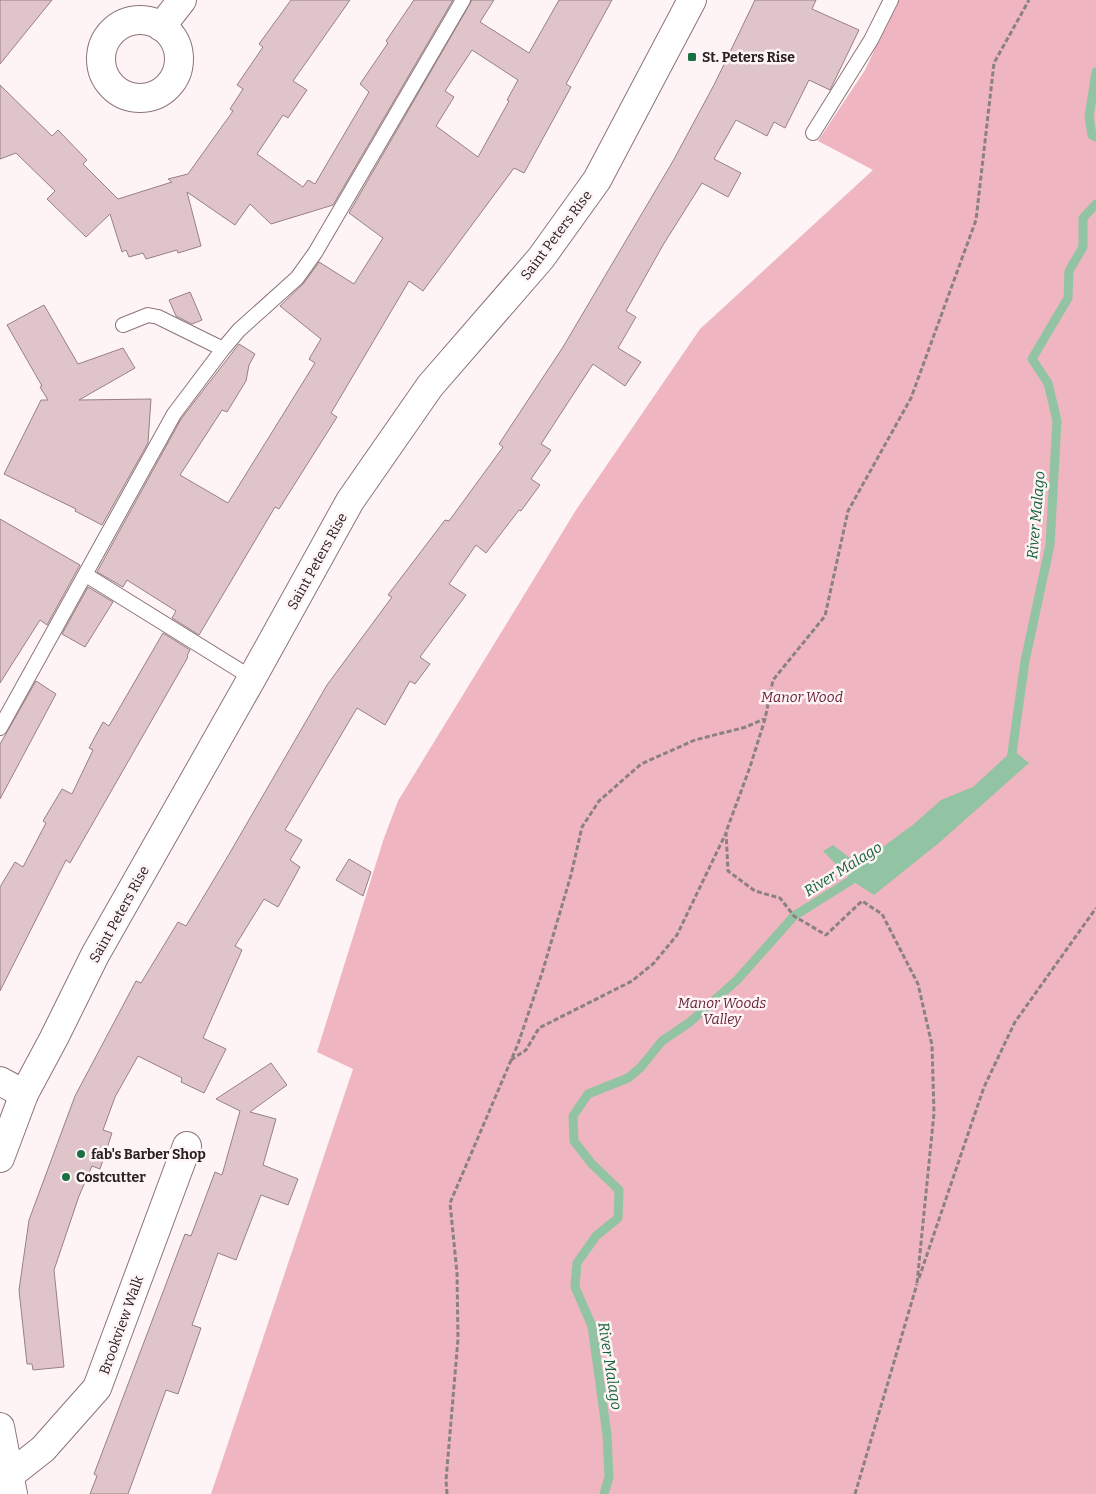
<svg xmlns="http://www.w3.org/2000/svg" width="1096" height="1494" font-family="Bitter,serif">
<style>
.green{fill:#efb5c1}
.water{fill:#92c4a3}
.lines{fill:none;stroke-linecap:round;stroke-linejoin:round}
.stream{stroke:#92c4a3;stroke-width:9}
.building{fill:#dfc5ca;stroke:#988084;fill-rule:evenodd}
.service-casing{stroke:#8c7479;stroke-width:16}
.minor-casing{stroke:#8c7479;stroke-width:30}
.tertiary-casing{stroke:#8c7479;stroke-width:30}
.path{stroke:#8b8182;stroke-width:3;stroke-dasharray:5 2.5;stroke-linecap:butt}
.service{stroke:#fff;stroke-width:14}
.minor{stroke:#fff;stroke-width:28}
.tertiary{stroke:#fff;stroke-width:28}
.poi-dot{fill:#197043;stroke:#fff4f5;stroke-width:2}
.labels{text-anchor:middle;stroke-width:5;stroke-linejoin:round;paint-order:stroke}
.poi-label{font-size:14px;font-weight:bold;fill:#292021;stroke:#fff4f5;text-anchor:start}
.street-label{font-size:14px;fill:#292021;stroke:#fff4f5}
.park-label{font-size:14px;font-style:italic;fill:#641f34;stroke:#fff4f5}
.water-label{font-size:15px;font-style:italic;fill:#11633a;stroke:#fff4f5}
</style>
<rect width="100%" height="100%" fill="#fff4f5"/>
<!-- green -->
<path class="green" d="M898,0H1096V1494H211L353,1069L317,1052L384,838L398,801L576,510L700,329L873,170L818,141L865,70Z"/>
<!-- water -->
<path class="water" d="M1013,750L1029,763L940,842L874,895L851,880L823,851L833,845L850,858L884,846L914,824L941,800L973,787Z"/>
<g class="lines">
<!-- stream -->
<path class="stream" d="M1096,72L1089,117L1092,135L1096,137
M1011,760L1025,661L1050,545L1057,421L1048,383L1032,359L1068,298L1069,271L1083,247V218L1096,204
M604,1494L609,1477L607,1435L592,1326L575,1287L577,1263L596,1236L618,1218L619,1190L591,1163L574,1141L573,1116L588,1094L628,1078L641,1067L662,1041L690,1022L737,980L794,916L861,874"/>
</g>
<!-- building -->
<path class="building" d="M0,0H52L0,64Z
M291,0H350L293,81L307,90L288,118L283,115L257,154L303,187L308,180L315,184L369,92L360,84L388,43L386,41L414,0H453L333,205L271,224L250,204L235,225L187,192L201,246L178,253L177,250L146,259L143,253L129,257L126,250L122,252L110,214L86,237L47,199L55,191L16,153L0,159V85L52,136L58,130L87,160L83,164L118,199L172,182L168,179L188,174L233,111L230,109L243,89L237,85L263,47L259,44Z
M472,0H494L480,22L529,53L559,0H612L566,84L571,87L524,173L514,168L423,291L409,281L331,413L337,417L279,509L275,507L199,635L172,618L176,611L127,580L123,587L97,572L181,419L239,344L255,354L249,365L246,381L227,412L222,410L180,475L228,503L315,363L309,359L321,339L280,306L304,283L319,262L354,284L383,238L349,213ZM472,50L518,80L507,100L509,101L478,157L436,126L454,97L445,91Z
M755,0H816L812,9L859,30L830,90L809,80L785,128L774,122L767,136L736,120L714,159L741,173L728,197L702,183L663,245L626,311L636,317L618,348L641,362L625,386L593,364L541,444L551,450L531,479L540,485L521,511L519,510L486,553L476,545L449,584L466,595L420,657L430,664L415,684L410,681L385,725L357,708L285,830L302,840L290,860L300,867L278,907L264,899L235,946L242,950L203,1038L226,1049L204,1093L181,1082L182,1078L138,1056L115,1097L103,1130L112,1133L100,1169L92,1166L79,1196L54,1270L64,1367L33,1370L32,1364H27L19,1290L29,1220L75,1096L136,981L141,983L178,922L186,926L228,856L327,685L392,597L388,595L445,520L449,521L503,447L499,444L563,347L673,161L715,83Z
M190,292L202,320L192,324L176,316L169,300Z
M44,305L78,364L123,348L135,368L79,400L151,399L148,443L102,525L75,511L76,509L4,474L41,400H48L40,387L42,386L7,325Z
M0,519L80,565L47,625L40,620L0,683Z
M88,587L113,602L85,647L62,634Z
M163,633L190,650L187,656L188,657L70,863L66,860L0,991V887L15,862L23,867L46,823L43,821L62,789L72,794L93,750L89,748L103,722L109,726Z
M36,681L56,694L0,799V744Z
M349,859L371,872L363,896L336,880Z
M271,1063L287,1085L250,1112L276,1119L263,1165L298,1179L288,1205L261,1195L236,1260L218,1253L192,1325L201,1328L178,1394L166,1390L128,1494H90L97,1476L94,1474L185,1234L191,1236L215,1172L222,1175L240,1111L216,1099Z"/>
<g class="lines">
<!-- service casing -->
<g class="service-casing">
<path id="service" d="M813,133L871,40L891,0
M123,325L148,315L158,317L223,349
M86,575L252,678
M0,728L174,414L223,349L239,330L297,278L315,253L463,0"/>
</g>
<!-- minor casing -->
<g class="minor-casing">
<path id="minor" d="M101 59a39 39 0 1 1 78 0a39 39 0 1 1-78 0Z
M161,27L182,0
M0,1081L24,1094
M10,1475L43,1449L97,1388L187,1146"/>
</g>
<!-- tertiary casing -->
<g class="tertiary-casing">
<path id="tertiary" d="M0,1158L24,1094L54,1038L95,955L252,678L350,501L430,386L541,258L597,180L692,0
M0,1427L13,1494"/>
</g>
<!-- path -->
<path class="path" d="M511,1060L526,1050L539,1028L632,981L654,963L677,935L726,833
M919,1278L984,1087L1015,1022L1096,908
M917,1283L934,1113L932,1045L918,984L882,914L862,901L826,935L794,916L780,898L755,891L728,871L726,832L750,767L765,719L773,680L825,616L848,511L911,398L976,220L994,63L1029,0
M447,1494L446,1480L458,1339L457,1273L450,1203L518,1044L542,973L571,875L582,827L599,801L641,764L695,740L746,727L764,719
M855,1494L917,1284"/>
<!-- service -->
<use href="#service" class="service"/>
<!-- minor -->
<use href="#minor" class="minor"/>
<!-- tertiary -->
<use href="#tertiary" class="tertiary"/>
</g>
<!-- markers -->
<g class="poi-dot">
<rect x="687" y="52" width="10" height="10" rx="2.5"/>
<circle cx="81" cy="1154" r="5"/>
<circle cx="66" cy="1177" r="5"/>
</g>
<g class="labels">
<!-- poi labels -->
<g class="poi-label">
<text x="702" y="62">St. Peters Rise</text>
<text x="91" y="1159">fab's Barber Shop</text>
<text x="76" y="1182">Costcutter</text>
</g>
<!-- street labels -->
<g class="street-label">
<text transform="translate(556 235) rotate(-53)" y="5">Saint Peters Rise</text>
<text transform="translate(317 561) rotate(-61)" y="5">Saint Peters Rise</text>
<text transform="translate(119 914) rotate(-61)" y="5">Saint Peters Rise</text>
<text transform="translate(121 1325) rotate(-70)" y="5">Brookview Walk</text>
</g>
<!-- park labels -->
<g class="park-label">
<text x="802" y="702">Manor Wood</text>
<text x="722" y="1008">Manor Woods<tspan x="722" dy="16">Valley</tspan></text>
</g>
<!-- water labels -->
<g class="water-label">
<text transform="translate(1036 515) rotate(-85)" y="5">River Malago</text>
<text transform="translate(843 869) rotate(-32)" y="5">River Malago</text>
<text transform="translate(610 1366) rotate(81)" y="5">River Malago</text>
</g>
</g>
</svg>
